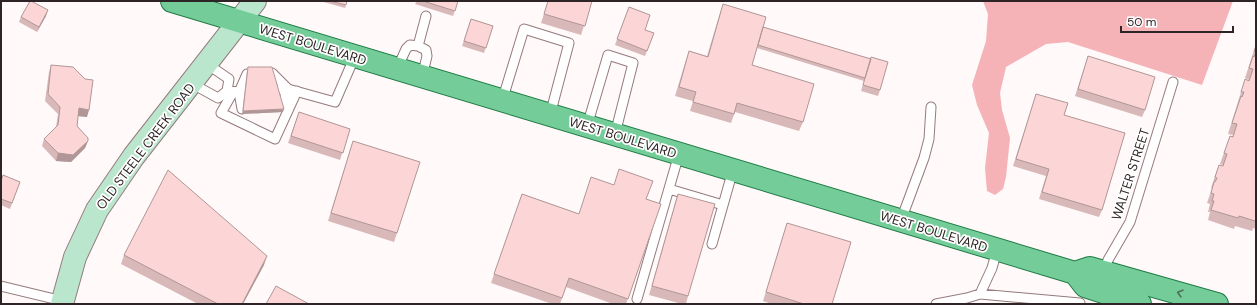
<svg xmlns="http://www.w3.org/2000/svg" width="1257" height="305" font-family="'DM Sans',sans-serif">
<style>
.green{fill:#f5b3b7}
.lines{fill:none;stroke-linecap:round;stroke-linejoin:round}
.service-casing{stroke:#957b7d;stroke-width:11}
.secondary-casing{stroke:#957b7d;stroke-width:24}
.primary-casing{stroke:#1f7b44;stroke-width:24}
.service{stroke:#fff;stroke-width:9}
.secondary{stroke:#b9e6cc;stroke-width:22}
.primary{stroke:#74cc98;stroke-width:22}
.wall{fill:#d9b8b9}
.shaded-wall{fill:#b09696}
.building{fill:#fcd6d7;stroke:#b09696}
.oneway{stroke:#4e7059}
.labels{text-anchor:middle;stroke-width:3.5;stroke-linejoin:round;paint-order:stroke}
.street-label{font-size:13px;fill:#2f2425;stroke:#fff}
</style>
<rect width="100%" height="100%" fill="#fff9f9"/>
<!-- green -->
<path class="green" d="M983,1H1233L1202,85L1068,42L1046,44L1006,67L1000,93L1002,110L1010,138L1006,177L1003,189L995,195L987,191L985,168L989,133L977,105L972,85L986,41L988,14Z"/>
<g class="lines">
<!-- service casing -->
<g class="service-casing">
<path id="service" d="M418,46L426,16
M397,69L406,49L410,45L418,46L426,50L427,56L422,77
M272,73L288,89L281,106
M191,83L218,98L227,91L229,79L207,64
M276,90L288,89L335,102L355,56
M229,91L239,92L247,74
M233,92L221,113L275,139L297,91
M502,101L524,29L569,43L550,115
M242,109L239,92H244
M587,126L608,55L633,63L615,134
M669,189L723,205
M901,220L924,158L929,139L931,107
M712,244L733,170
M997,250L992,268L980,294L1080,303
M1104,271L1108,260L1130,222L1173,82
M1,286L63,301
M637,299L679,154
M936,304L967,298L980,294"/>
</g>
<!-- secondary casing -->
<g class="secondary-casing">
<path id="secondary" d="M62,304L75,257L97,210L134,156L255,1"/>
</g>
<!-- primary casing -->
<g class="primary-casing">
<path id="primary" d="M172,1L1075,273L1085,286L1140,304
M1075,273L1090,268L1217,304"/>
</g>
<!-- service -->
<use href="#service" class="service"/>
<!-- secondary -->
<use href="#secondary" class="secondary"/>
<!-- primary -->
<use href="#primary" class="primary"/>
</g>
<!-- wall -->
<path class="wall" d="M320,1H347L345,8Z
M417,1H458L453,16L415,4Z
M548,1H592L581,35L541,23Z
M723,4L763,27L871,59L880,90L878,96L861,91L864,81L757,48L752,65L803,122L799,131L735,112L731,123L690,111L693,101L675,96L686,60L689,51L707,56L720,13Z
M629,7L645,30L654,33L645,56L615,45Z
M46,16L37,32L19,22L21,17Z
M471,19L493,26L484,53L462,46Z
M1256,44V229L1253,228L1252,231L1235,226L1234,229L1208,220L1210,212H1208L1210,204L1207,203L1212,188H1211L1215,176L1219,165L1223,166V165L1220,164L1226,147L1230,136L1232,137L1233,135L1228,134L1245,79L1249,81V80L1245,78Z
M1088,56L1145,110L1142,117L1075,96Z
M51,65L87,117L78,116L77,126L88,141L85,148L71,162L56,161L42,146L44,139L56,127L58,114L45,101L49,72Z
M248,67L283,112L242,114L247,70Z
M1036,94L1064,115L1102,210L1099,217L1039,199L1046,176L1013,166Z
M299,112L350,129L340,160L288,143Z
M353,141L397,233L394,242L328,221Z
M1,181L20,182L10,209L1,205Z
M522,194L579,214L646,199L661,204L626,304H613L566,287L560,304H552L491,283Z
M678,194L688,296L686,304H682L649,295L675,203Z
M787,223L832,304H772L763,301Z
M124,255L264,265L243,304H198L121,264Z"/>
<!-- shaded-wall -->
<path class="shaded-wall" d="M48,10L46,16L37,32L39,27Z
M79,108L89,110L87,117L77,116Z
M284,109L283,112L242,114L243,111Z
M88,141L85,148L71,162L56,161L58,153Z
M267,256L264,265L243,304H242Z"/>
<!-- building -->
<path class="building" d="M30,1H31L48,10L39,27L21,17Z
M330,1H347L346,5Z
M423,1H458L455,11Z
M548,1H592L585,26L544,14Z
M723,4L766,17L752,65L814,84L803,122L737,103L734,114L693,102L696,92L679,87L689,51L708,57Z
M629,7L650,15L645,30L654,33L647,51L617,39Z
M471,19L493,26L486,48L464,41Z
M763,27L871,59L865,78L758,45Z
M1256,46V219L1255,221L1239,216L1238,218L1211,210L1214,201H1212L1214,194L1211,193L1214,182H1215L1217,178L1215,177L1219,165L1223,166L1227,154L1224,153L1230,136L1233,137L1237,124L1232,123L1241,96L1242,97L1244,92H1241L1245,79L1249,81L1253,69L1249,68L1253,56L1254,57L1256,52L1254,51Z
M1088,56L1155,77L1145,110L1078,89Z
M871,57L888,62L880,90L863,85Z
M51,65L73,67L85,79L93,80L89,110L79,108L77,126L88,138V141L73,155L58,153L44,139L58,125L60,107L48,94Z
M248,67H272L284,109L243,111Z
M1036,94L1068,103L1064,115L1125,133L1102,210L1042,192L1049,169L1016,159Z
M299,112L350,129L343,153L291,136Z
M353,141L420,162L397,233L331,213Z
M619,169L653,181L646,199L661,204L628,299L569,278L562,298L494,274L522,194L579,214L591,177L614,185Z
M168,170L267,256L242,304H218L124,255Z
M3,175L20,182L12,203L1,199V181Z
M678,194L715,204L688,296L652,286Z
M787,223L851,242L832,304H804L766,292Z
M276,286L309,304H266Z"/>
<!-- one-way arrows -->
<defs><path id="oneway-chevron" d="M-2-3.5L2.5 0L-2 3.5" fill="none" stroke-width="1.6" stroke-linecap="round" stroke-linejoin="round"/></defs>
<use class="oneway" href="#oneway-chevron" transform="translate(1180 293) rotate(-164)"/>
<g class="labels">
<!-- street labels -->
<g class="street-label">
<text transform="translate(313 44) rotate(17)" y="5">WEST BOULEVARD</text>
<text transform="translate(623 137) rotate(17)" y="5">WEST BOULEVARD</text>
<text transform="translate(145 146) rotate(-53)" y="5">OLD STEELE CREEK ROAD</text>
<text transform="translate(1130 174) rotate(-72)" y="5">WALTER STREET</text>
<text transform="translate(934 231) rotate(17)" y="5">WEST BOULEVARD</text>
</g>
</g>
<!-- border -->
<rect width="1257" height="305" fill="none" stroke="#2f2425" stroke-width="4"/>
<!-- scale -->
<path d="M1121 26v6h112v-6" fill="none" stroke="#2f2425" stroke-width="2"/>
<text x="1127" y="26" font-size="12" fill="#2f2425" stroke="#ffffff" stroke-width="3" paint-order="stroke">50 m</text>
</svg>
